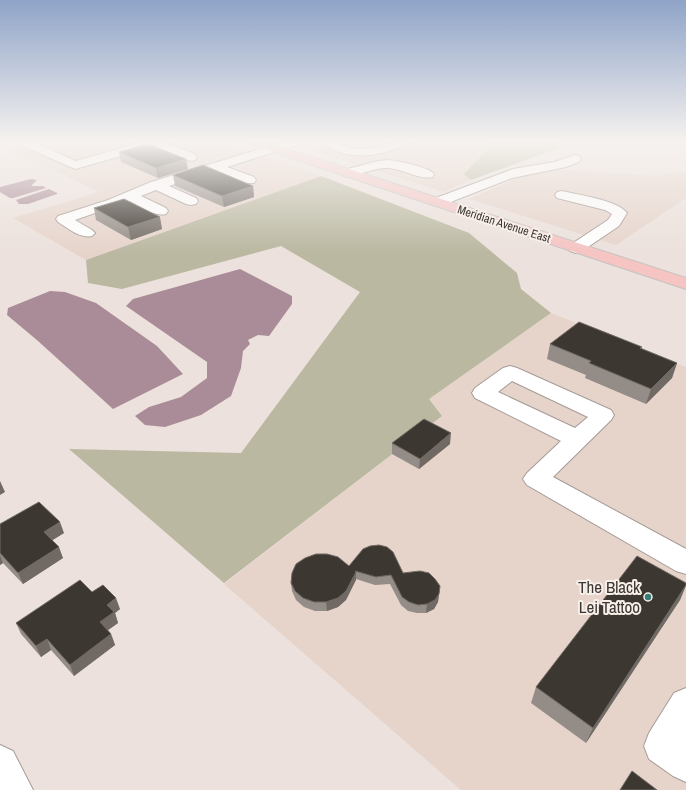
<svg xmlns="http://www.w3.org/2000/svg" width="686" height="790" font-family="'Archivo Narrow',sans-serif">
<style>
.built{fill:#e6d4cb}
.green{fill:#bab8a1}
.water{fill:#aa8c98}
.lines{fill:none;stroke-linecap:round;stroke-linejoin:round}
.minor-casing{stroke:#a59b96;stroke-width:2}
.major-casing{stroke:#c4c3c2;stroke-width:2}
.minor{fill:#fff;fill-rule:evenodd}
.major{fill:#f5c4c3;fill-rule:evenodd}
.wall{fill:#948c86}
.shaded-wall{fill:#716a64}
.building{fill:#3c3730;stroke:#716a64}
.poi-dot{fill:#367d77;stroke:#f9efe9;stroke-width:1.5}
.labels{text-anchor:middle;stroke-width:4;stroke-linejoin:round;paint-order:stroke}
.far-street-label{font-size:12px;fill:#3b3735;stroke:#f9efe9}
.near-poi-label{font-size:17px;fill:#3b3735;stroke:#f9efe9;text-anchor:end}
</style>
<rect width="100%" height="100%" fill="#ece1dc"/>
<!-- built -->
<path class="built" d="M0,142H223L321,176L86,260L13,218L99,192L0,145Z
M286,142H495L464,174L471,180L444,192Z
M562,170L657,176L680,171L686,173V198L616,245L469,199L526,174L538,172Z
M551,313L686,367V790H461L224,584L442,416L429,399Z"/>
<!-- green -->
<path class="green" d="M495,142H564L559,148L471,180L464,174Z
M321,176L469,233L517,273L521,289L551,313L429,399L442,416L224,583L69,449L241,453L360,292L281,246L122,289L88,283L86,260Z"/>
<!-- water -->
<path class="water" d="M31,179L37,180L31,186H43L46,188L13,198H10L0,192V187Z
M49,189L57,193V194L28,204H19L16,200Z
M240,269L292,296V304L269,336L258,335L248,340L250,344L243,351L241,368L231,396L201,415L165,427L145,425L135,416L149,407L181,397L207,378V362L126,306L133,299Z
M50,291L65,292L96,303L157,346L183,374L113,409L38,341L7,315L8,308Z"/>
<g class="lines">
<!-- minor casing -->
<g class="minor-casing">
<path id="minor" d="M17,142H33L76,161L143,142H163L195,154L197,157L195,160L191,161L153,147L75,169L19,144Z
M283,142H302L300,144L227,167L254,177L256,180L254,183H244L215,171L169,186L196,198L198,201L196,204L191,205L186,204L156,190L141,196L166,208L168,211L166,214C154,217 140,206 129,201L75,220L92,230L95,233L92,236C80,239 68,228 58,222L56,219L58,216L108,200L151,182Z
M329,142H341L340,144L352,148L360,149L378,147L394,142H411L409,144C387,153 365,159 342,153C337,151 331,149 328,145Z
M575,155L579,156L581,159L579,162L566,167L512,178L443,205L438,206L433,205L431,202L433,199L513,169L554,162Z
M388,160C398,161 429,167 434,174L433,177C419,180 403,169 389,168C376,167 362,174 349,177L344,176L343,173L344,170L378,161Z
M562,191C578,195 618,200 627,213L619,226L582,251L576,253L570,251L568,248L570,245L608,220L612,214L605,210L557,198L555,195L557,192Z
M510,366L517,368L611,410L614,415L611,420L553,477L686,549V574L676,571L527,485L523,479L527,473L561,441L475,398L472,393L475,388L503,368ZM512,381L588,417L575,428L498,392Z
M686,688V782L673,776L649,759L644,746L649,733L674,693Z
M0,745L13,751L33,790H0Z"/>
</g>
<!-- major casing -->
<g class="major-casing">
<path id="major" d="M247,142H265L686,278V289L249,144Z"/>
</g>
<!-- minor -->
<use href="#minor" class="minor"/>
<!-- major -->
<use href="#major" class="major"/>
</g>
<!-- wall -->
<path class="wall" d="M119,152L188,169L158,178L121,162Z
M173,175L253,186L254,197L224,207L175,186Z
M94,208L162,229L131,240L96,220Z
M550,344L641,349L677,363L672,378L646,404L585,378L586,375L547,359Z
M392,443L450,444L419,469L392,454Z
M0,524L64,533L52,540L63,558L23,584L3,563L0,565Z
M349,566L403,573L439,594L438,602L434,609L426,613H417L408,611L401,605L390,584L375,585L356,579L346,600L338,607L327,611H315L304,607L296,600L292,591L291,583Z
M686,583V586L680,600L586,743L531,703L536,687Z
M92,592L120,609L115,613L118,623L108,630L111,634L115,645L74,676L51,650L41,657L21,634L16,623Z"/>
<!-- shaded-wall -->
<path class="shaded-wall" d="M186,159L188,169L158,178L156,168Z
M253,186L254,197L224,207L222,196Z
M160,217L162,229L131,240L128,227Z
M677,363L672,378L646,404L651,389Z
M451,433L450,444L419,469L420,459Z
M0,481L5,492L0,495Z
M60,522L64,533L48,543L44,532Z
M59,547L63,558L23,584L18,573Z
M0,555L3,563L0,565Z
M356,572V580L346,600L338,607L327,611L326,602Z
M686,585L680,600L586,743L593,728Z
M439,594L438,602L434,609L426,613L427,604Z
M116,598L120,609L115,613L118,623L104,633L100,622L107,605Z
M111,634L115,645L74,676L70,665Z
M47,639L51,650L41,657L36,646Z"/>
<!-- building -->
<path class="building" d="M148,144L186,159L156,168L119,152Z
M203,165L253,186L222,196L173,175Z
M124,199L160,217L128,227L94,208Z
M579,322L642,347L640,348L677,363L651,389L589,363L591,361L550,344Z
M424,419L451,433L420,459L392,443Z
M39,502L60,522L44,532L59,547L18,573L0,553V524Z
M379,545L387,547L393,552L403,573L420,571L429,573L435,579L440,586L439,594L435,600L427,604L418,605L409,602L402,597L391,575L376,577L355,571L356,572L346,591L338,598L326,602H314L303,598L295,591L291,583L292,573L296,564L305,558L316,554H327L338,557L349,566L363,549L370,546Z
M637,556L686,583V585L593,728L536,687Z
M80,580L92,592L103,585L116,598L107,605L114,612L100,622L111,634L70,665L47,639L36,646L16,623Z
M632,771L657,790H620Z"/>
<!-- sky -->
<linearGradient id="sky" x2="0" y2="1"><stop stop-color="#8fa4c8"/><stop offset="0.56" stop-color="#f6f2ef"/><stop offset="1" stop-color="#f6f2ef" stop-opacity="0"/></linearGradient>
<rect width="686" height="253" fill="url(#sky)"/>
<!-- markers -->
<circle class="poi-dot" cx="648" cy="597" r="4"/>
<g class="labels">
<!-- far-street labels -->
<g class="far-street-label">
<text transform="translate(504 224) rotate(18)" y="4">Meridian Avenue East</text>
</g>
<!-- near-poi labels -->
<g class="near-poi-label">
<text x="640" y="593">The Black<tspan x="640" dy="20">Lei Tattoo</tspan></text>
</g>
</g>
</svg>
